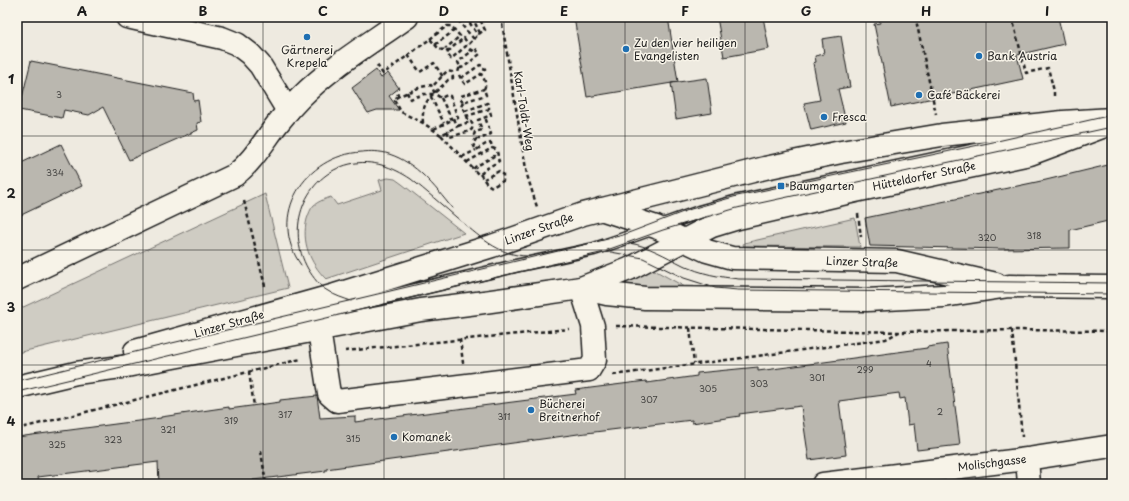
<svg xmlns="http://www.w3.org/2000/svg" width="1129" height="501" font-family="'Playpen Sans',sans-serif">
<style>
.green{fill:#cfccc3;stroke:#767470}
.building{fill:#bab7af;stroke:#1c1c1c}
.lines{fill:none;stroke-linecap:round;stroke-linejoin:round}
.lane-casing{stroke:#1c1c1c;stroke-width:15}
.street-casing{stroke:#1c1c1c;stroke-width:25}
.secondary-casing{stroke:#1c1c1c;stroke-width:25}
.path{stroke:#1c1c1c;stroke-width:2.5;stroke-dasharray:4 3;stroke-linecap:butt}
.lane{stroke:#f7f3e8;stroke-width:12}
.street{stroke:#f7f3e8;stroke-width:22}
.secondary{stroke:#f7f3e8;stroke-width:22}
.tram{stroke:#1c1c1c;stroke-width:1}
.grid{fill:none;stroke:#1c1c1c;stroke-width:1;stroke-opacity:0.55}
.poi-dot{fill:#1f6fb2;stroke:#f7f3e8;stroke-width:1.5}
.labels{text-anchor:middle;stroke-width:3;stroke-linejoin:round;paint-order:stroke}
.number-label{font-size:9px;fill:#444341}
.poi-label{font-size:11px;fill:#1c1c1c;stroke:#f7f3e8;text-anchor:start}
.street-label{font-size:11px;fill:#1c1c1c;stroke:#f7f3e8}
.neatline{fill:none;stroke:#1c1c1c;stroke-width:1.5}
.grid-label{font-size:13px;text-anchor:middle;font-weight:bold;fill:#1c1c1c}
</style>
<rect width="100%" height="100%" fill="#eeeae0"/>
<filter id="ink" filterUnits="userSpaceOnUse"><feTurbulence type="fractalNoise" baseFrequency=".025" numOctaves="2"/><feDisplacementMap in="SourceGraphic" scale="8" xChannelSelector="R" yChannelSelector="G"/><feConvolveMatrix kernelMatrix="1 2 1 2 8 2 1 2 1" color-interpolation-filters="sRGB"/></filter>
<g filter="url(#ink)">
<!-- green -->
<path class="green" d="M388,178L395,179L402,184L464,233L326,279C310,263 301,242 307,219C309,214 310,209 314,205C319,201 325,199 331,197L337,205L382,190L379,180Z
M265,194L288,288L17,353V310Z
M855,218L860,247L744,246L743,245L744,243Z
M647,266L685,287L638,290L612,283Z"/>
<!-- building -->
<path class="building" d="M574,17H668L678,82L587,97Z
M717,17H763L769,49L724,57Z
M879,17H1058L1064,44L1017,55L1023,79L891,107L874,24L880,23Z
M841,36L850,87L838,89L846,122L811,130L804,103L820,100L813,63L816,62L815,56L824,54L822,39Z
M31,61L193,93L194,101L198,100L201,122L197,123L198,130L129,160L103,107L89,115L64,110L62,118L19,110Z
M376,70L381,78L388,73L399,88L389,96L399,110H377L368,113L352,88Z
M707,78L712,113L676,119L671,83Z
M61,144L82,186L17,217V165Z
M1112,164V220L1070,230V248L1001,249L870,246L865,218L1046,180Z
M947,344L960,445L917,450L914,424L908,425L905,398L900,399L899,393L839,401L846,455L809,460L801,406L739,414L740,416L692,423V420L578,434L326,469V471L253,480L254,484H159L158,462L38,477L39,484H17V437L161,418V417L229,407V409L280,402V400L317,396L320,418L355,416V422L576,394L575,390L646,381L647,383L697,376V373L758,367V371L927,348V347Z"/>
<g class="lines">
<!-- lane casing -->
<g class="lane-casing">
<path id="lane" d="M236,333L515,266L594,249L618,241L699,212L738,201L1065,131"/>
</g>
<!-- street casing -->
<g class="street-casing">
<path id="street" d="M127,17L222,38L237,44L250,54L260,65L288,111
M319,330L329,394L337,401L589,370L595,360L593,326L581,288
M1027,459L1029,484
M823,484L1027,459L1112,446"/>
</g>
<!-- secondary casing -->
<g class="secondary-casing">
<path id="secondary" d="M601,209L656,227L707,251L732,258L897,261L996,284
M17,279L235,175C253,161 264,141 278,123C285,114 292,106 300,98C331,66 371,43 407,17
M581,288L629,269L700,232L712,226L738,218L855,191L1030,154L1102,127
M135,351L335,295L492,246L583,214L765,168L841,152L942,135L1063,122L1112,119
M17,387L76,373L121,367L421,310L477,303L581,288L607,294L645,298L867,300L944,296L1009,286L1112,287"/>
</g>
<!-- path -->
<path class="path" d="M472,17L480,33
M501,17L527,175L537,207
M926,17L916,20L936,114
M1012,17L1026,73L1048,68L1054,91V99
M430,39L447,26H451L460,36L445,49
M474,39L460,23L461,20L467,19L478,35
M469,44L480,33L485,30L479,17
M435,45L455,30
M448,52L454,46L464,38L468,44
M408,55L420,72L434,63L443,77
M377,65L383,74L430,39L438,48L442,50L445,49L448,52L447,54L451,59L466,46L472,51L458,62L460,67C456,73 461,79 465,84L481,74C484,78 487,84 484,89L486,95L463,102L461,107L465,111L467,116L489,109L490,111L491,115L478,120L482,130L475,132L474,135L476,139L473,144L476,150L486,144L491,143L492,148L495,149C499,153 497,157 499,161L484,170L482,173L478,174L441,135L458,126L454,119L458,118L450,96L447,95L441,98L435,94L431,85L421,87L399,96L395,91
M460,67L461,68L464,67L480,54L475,48L472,51
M461,78L480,65L483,66L485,69L481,74
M407,92L410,99L424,94H435
M399,96L394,99L401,112L423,123L441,135
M431,97L444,123
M441,98L452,120
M463,102L461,100V96L484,89
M465,111L487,103L489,105V109
M423,123C421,99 433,96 448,80L453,78L452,72L447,71L432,87
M458,126L469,122L467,116
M434,129L452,120
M447,131L450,137L470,131L472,129L473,125L471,122H469
M476,139H480L491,134L485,117
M462,157L476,150
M467,162L492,148
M474,169L475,167L494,156L497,158
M480,174L487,184L492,187L503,181V175L499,171L484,179
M244,201L265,286
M858,214L861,237
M616,326L899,332
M690,328L694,364
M1012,330L1022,437
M460,339L463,363
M345,351L569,329
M249,372L254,406
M613,375L886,339L899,332L1012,330L1112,331
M17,429L301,359
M261,451L266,484"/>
<!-- lane -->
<use href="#lane" class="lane"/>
<!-- street -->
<use href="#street" class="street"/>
<!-- secondary -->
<use href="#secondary" class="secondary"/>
<!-- tram -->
<path class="tram" d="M629,243C649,246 665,256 683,265C701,274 720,277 739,279L1112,283
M607,250L663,230L737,208L1112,127
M301,265C266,216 305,155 362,152C370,151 380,151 389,154C417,163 434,186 452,208
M351,301C343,298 335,296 328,291C320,287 313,277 308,269C285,229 304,175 350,164C372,159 393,167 411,179C426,191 441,204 456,217C478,235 498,256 528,256
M17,381L151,348L596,242L623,235L691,209L737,196L993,142L1112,115
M17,392L523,271L600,253L611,252L643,258L684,278L706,285L715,288L738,290L1112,294"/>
</g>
</g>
<!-- grid -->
<path class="grid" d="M143,17V484M263,17V484M384,17V484M504,17V484M625,17V484M745,17V484M866,17V484M986,17V484M17,136H1112M17,250H1112M17,365H1112"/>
<!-- markers -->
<g class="poi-dot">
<circle cx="307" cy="37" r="4"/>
<circle cx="626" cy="49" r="4"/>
<circle cx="979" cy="56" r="4"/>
<circle cx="919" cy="95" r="4"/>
<circle cx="824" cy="117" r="4"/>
<rect x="777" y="182" width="8" height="8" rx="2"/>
<circle cx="531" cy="410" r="4"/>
<circle cx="394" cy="437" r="4"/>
</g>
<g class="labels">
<!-- number labels -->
<g class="number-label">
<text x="59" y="98">3</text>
<text x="55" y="176">334</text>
<text x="1034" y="239">318</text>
<text x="987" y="241">320</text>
<text x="929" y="367">4</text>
<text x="865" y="373">299</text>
<text x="817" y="381">301</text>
<text x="759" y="387">303</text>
<text x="708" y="392">305</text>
<text x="649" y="403">307</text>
<text x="940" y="415">2</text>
<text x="285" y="418">317</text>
<text x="504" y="420">311</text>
<text x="231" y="424">319</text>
<text x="168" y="433">321</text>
<text x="353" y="442">315</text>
<text x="113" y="443">323</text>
<text x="57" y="448">325</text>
</g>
<!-- poi labels -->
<g class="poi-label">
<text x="634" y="47">Zu den vier heiligen<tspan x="634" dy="13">Evangelisten</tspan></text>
<text x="307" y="54" text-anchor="middle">Gärtnerei<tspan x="307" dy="13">Krepela</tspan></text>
<text x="987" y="60">Bank Austria</text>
<text x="927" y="99">Café Bäckerei</text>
<text x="832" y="121">Fresca</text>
<text x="789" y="190">Baumgarten</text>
<text x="539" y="408">Bücherei<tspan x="539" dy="13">Breitnerhof</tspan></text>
<text x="402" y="441">Komanek</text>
</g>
<!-- street labels -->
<g class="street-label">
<text transform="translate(524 111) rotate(81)" y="4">Karl-Toldt-Weg</text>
<text transform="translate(924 176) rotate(-12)" y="4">Hütteldorfer Straße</text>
<text transform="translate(539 229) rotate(-20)" y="4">Linzer Straße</text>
<text transform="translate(862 262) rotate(2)" y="4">Linzer Straße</text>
<text transform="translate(229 324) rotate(-16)" y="4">Linzer Straße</text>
<text transform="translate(992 463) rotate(-7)" y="4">Molischgasse</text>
</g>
</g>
<!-- margin -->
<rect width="1129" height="501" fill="none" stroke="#f7f3e8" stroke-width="44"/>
<rect x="22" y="22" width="1085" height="457" class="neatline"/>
<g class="grid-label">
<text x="82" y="16">A</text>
<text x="203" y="16">B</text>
<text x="323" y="16">C</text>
<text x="444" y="16">D</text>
<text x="564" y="16">E</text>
<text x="685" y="16">F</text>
<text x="806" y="16">G</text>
<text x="926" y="16">H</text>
<text x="1047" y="16">I</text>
<text x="11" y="84">1</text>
<text x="11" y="198">2</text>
<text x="11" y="312">3</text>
<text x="11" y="426">4</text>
</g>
</svg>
